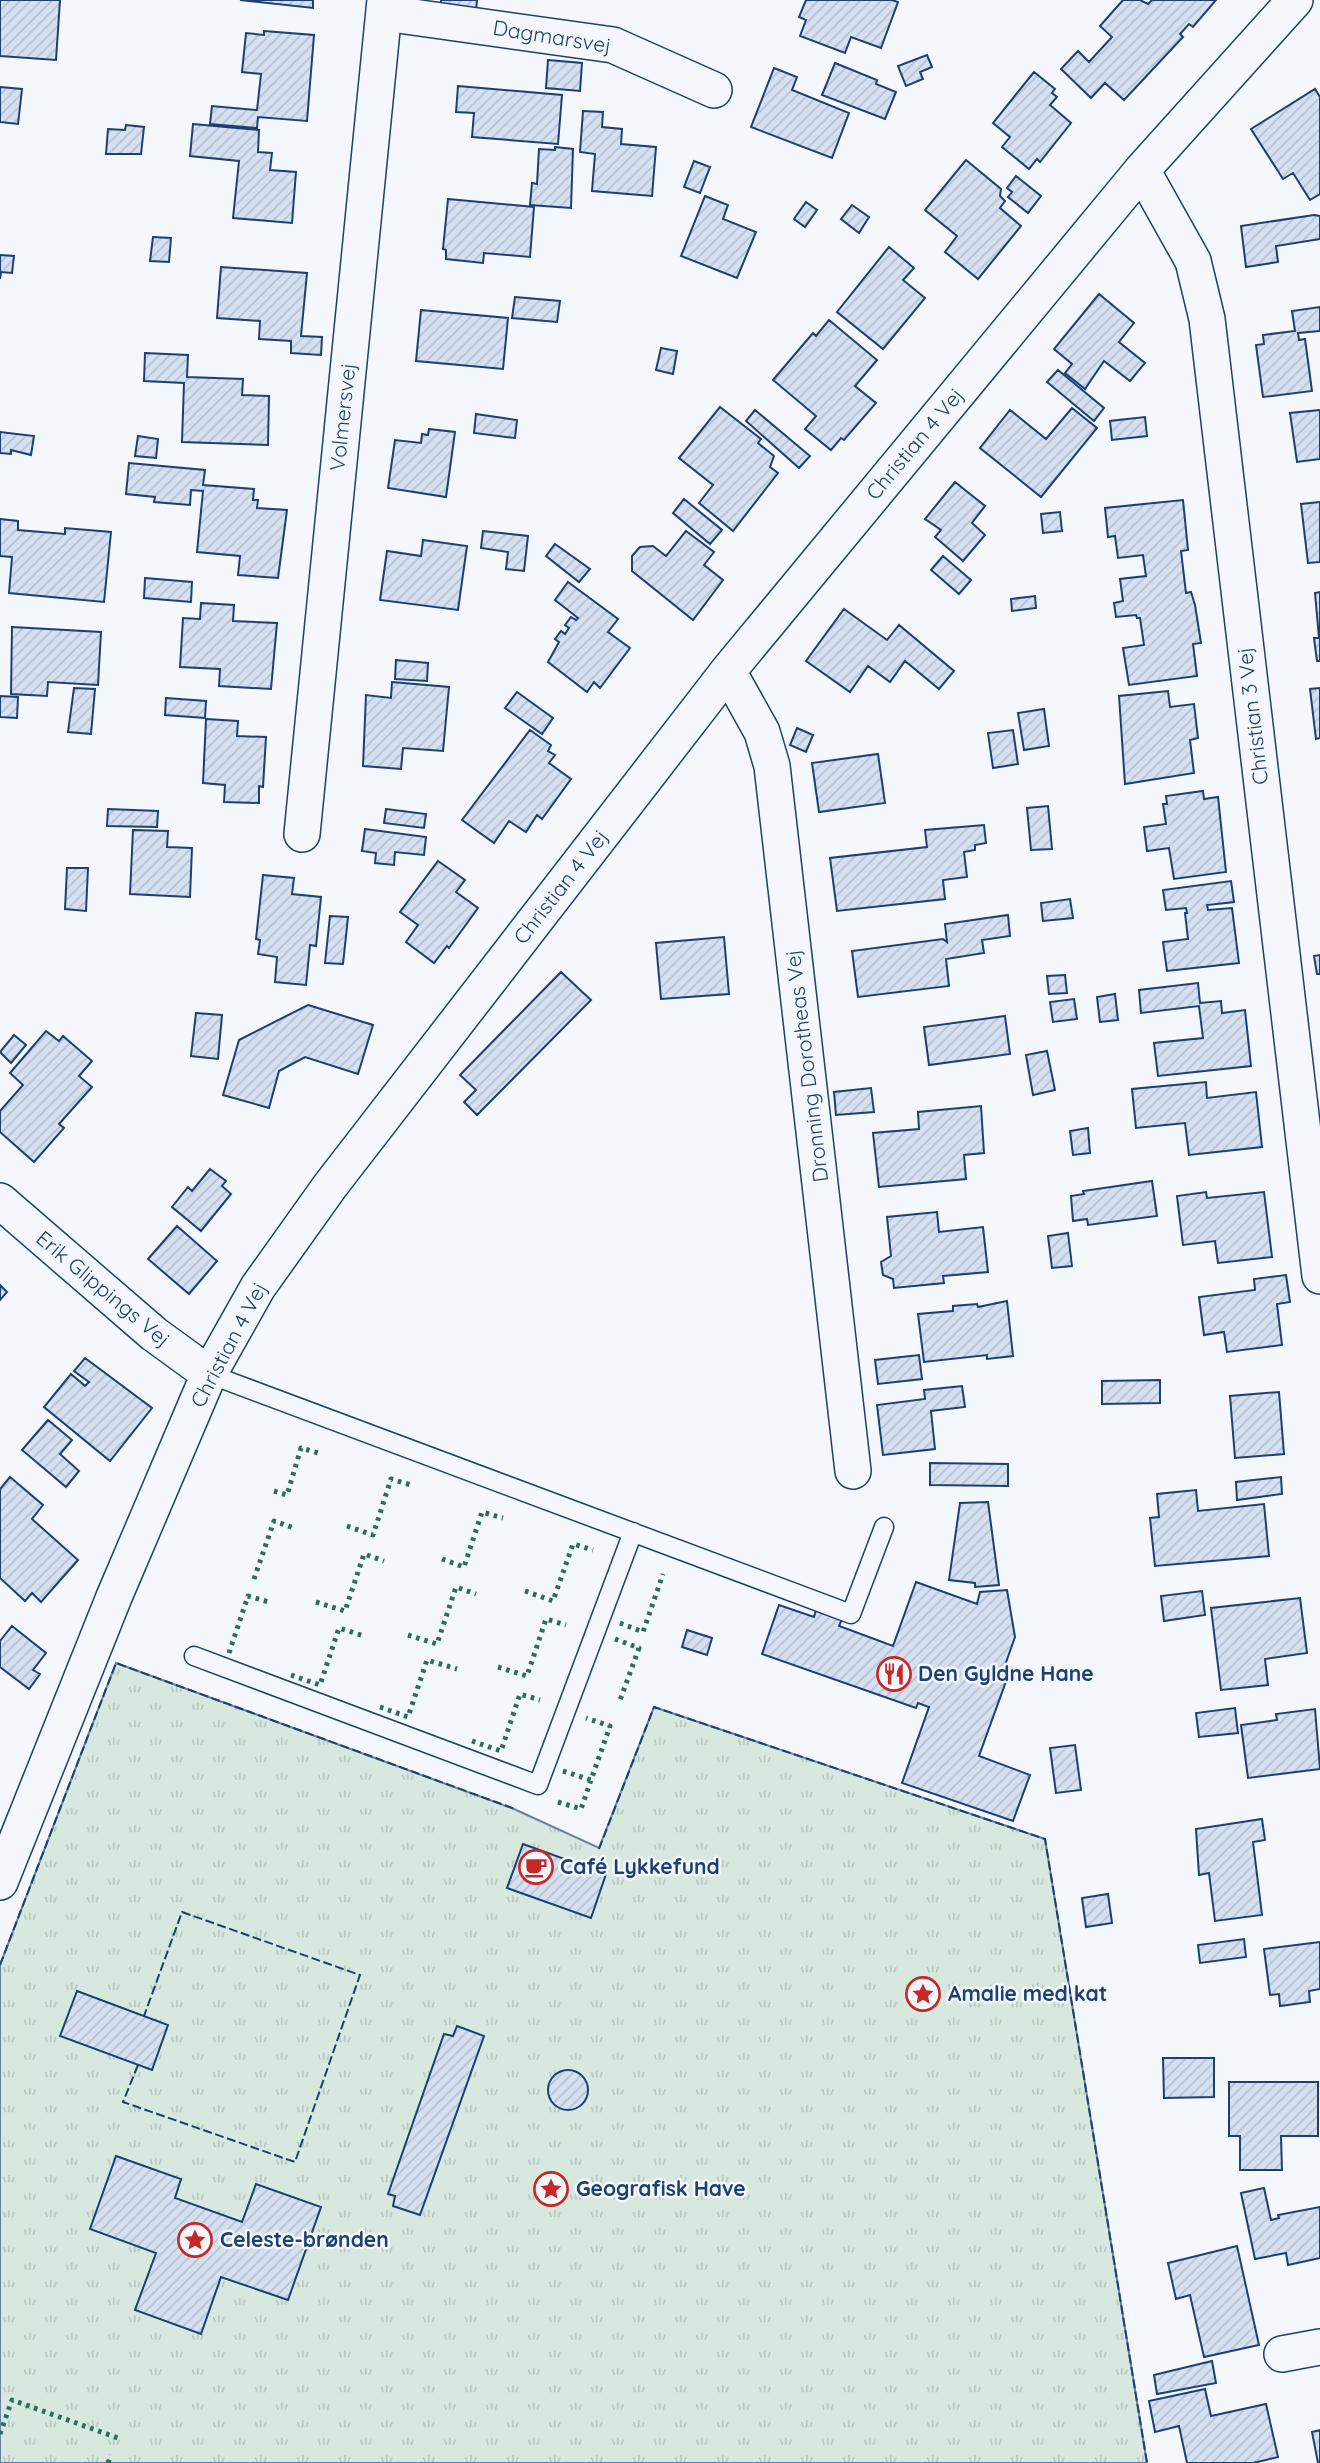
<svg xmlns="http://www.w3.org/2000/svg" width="1320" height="2463" font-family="Quicksand,sans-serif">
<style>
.park{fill:url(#park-tufts);stroke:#687fa3;stroke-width:2}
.building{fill:url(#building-hatch);stroke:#1d3f73;stroke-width:2}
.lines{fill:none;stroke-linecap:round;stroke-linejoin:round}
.lane-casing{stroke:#1d3f73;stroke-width:21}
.street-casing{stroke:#1d3f73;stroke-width:38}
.lane{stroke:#f4f7fb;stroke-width:18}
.street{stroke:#f4f7fb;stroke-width:35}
.hedge{stroke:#2c6c60;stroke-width:5;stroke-dasharray:3.5 5;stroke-linecap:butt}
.fence{stroke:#1d3f73;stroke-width:2;stroke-dasharray:9 3.5;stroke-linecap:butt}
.labels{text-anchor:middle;stroke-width:5;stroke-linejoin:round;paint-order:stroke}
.street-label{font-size:21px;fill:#1d3f73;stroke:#f4f7fb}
.poi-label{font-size:21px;font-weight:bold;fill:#1d3f73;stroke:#f4f7fb;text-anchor:start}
</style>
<defs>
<pattern id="park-tufts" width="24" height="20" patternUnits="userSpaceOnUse" patternTransform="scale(1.75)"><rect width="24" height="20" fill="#d7e8df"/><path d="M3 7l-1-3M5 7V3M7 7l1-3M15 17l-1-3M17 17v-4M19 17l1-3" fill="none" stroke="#b8c8c3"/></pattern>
<pattern id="building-hatch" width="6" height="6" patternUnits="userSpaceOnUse" patternTransform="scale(1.75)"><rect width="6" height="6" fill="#d5e0f0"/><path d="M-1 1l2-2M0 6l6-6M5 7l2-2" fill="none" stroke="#b6c1d1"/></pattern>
</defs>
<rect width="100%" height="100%" fill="#f4f7fb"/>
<!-- park -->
<path class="park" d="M116,1663L514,1809L599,1848L654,1707L1045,1839L1147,2463H0V1965Z"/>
<!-- building -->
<path class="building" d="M0,0H60L56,60L0,56Z
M240,0H313V8Z
M441,0H477L476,11L441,9Z
M806,0H892L898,2L881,48L851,37L845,53L800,36L806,20L799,17Z
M1123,0H1140L1148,4L1152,0H1216L1193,27L1189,24L1180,34L1183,37L1124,100L1105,83L1091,98L1061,69L1078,51L1089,62L1112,37L1100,26Z
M264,31L314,35L307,121L258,117L257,128L210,124L212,106L257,110L261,74L242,72L246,33L264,35Z
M927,55L932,67L920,72L923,79L906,86L898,66Z
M548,60L582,63L580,91L546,88Z
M835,63L877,80L876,84L896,92L885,119L822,95Z
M774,68L797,77L792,90L849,113L832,158L751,127Z
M1034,72L1055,89L1052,93L1057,97L1050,105L1071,123L1040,162L1037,159L1029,169L1002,147L1010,137L993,123Z
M458,86L562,95L558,144L472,137L474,113L456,112Z
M0,87L22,89L18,124L0,122Z
M1315,89L1320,97V194L1310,200L1293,173L1283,179L1251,129Z
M583,111L603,112L602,127L622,129L621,144L656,147L652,196L592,191L595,154L580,152Z
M193,124L259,130L258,152L272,153L270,170L296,172L292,223L233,218L239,161L190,156Z
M126,125L144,127L141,154H106L108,129L125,130Z
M555,147L573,149L571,208L530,205L532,183L537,184L539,149L555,150Z
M966,160L1001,189L1000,196L1005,201L1000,208L1021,226L978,279L945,252L957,236L925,210Z
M694,161L710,167L700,193L684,187Z
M1016,176L1041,196L1028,213L1008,197L1012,192L1007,188Z
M705,196L728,205L723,219L756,232L737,278L681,256Z
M448,199L534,207L530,257L484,253L483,263L446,259V250L443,249Z
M806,202L817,210L805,227L794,219Z
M852,205L869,217L859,233L841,219Z
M1314,215L1320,216V239L1276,246L1278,262L1246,267L1241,226Z
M153,237L171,238L169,262L150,261Z
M889,247L914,268L903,280L925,298L883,349L837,312Z
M0,255L14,256L12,273L1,272L0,279Z
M221,267L307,273L301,336L322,337L321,355L291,353V341L259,339L260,321L217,318Z
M1099,294L1134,323L1119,342L1145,363L1130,381L1104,361L1085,389L1065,373L1072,364L1054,349Z
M515,297L560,301L557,322L512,318Z
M1320,307V331L1298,333L1299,340L1305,339L1312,391L1263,397L1256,345L1264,344L1263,335L1295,331L1292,311Z
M421,310L508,318L503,369L416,361Z
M829,320L877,360L855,386L876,403L844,440L841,438L831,450L805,429L816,416L773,380L813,333L816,336Z
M661,348L677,351L673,374L656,370Z
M145,353L188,355L187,377L243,379L242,395L269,396L268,445L182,442L184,383L144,381Z
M1058,370L1104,408L1094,421L1047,382Z
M720,407L761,439L758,443L774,456L770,467L778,473L733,531L699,503L713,485L679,458Z
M1072,408L1097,428L1041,497L980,448L1010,410L1046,439Z
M755,410L810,456L799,468L746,421Z
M1320,410V459L1297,462L1290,413Z
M476,414L517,420L515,438L474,433Z
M1145,417L1147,436L1112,440L1110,421Z
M429,429L455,432L446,497L388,488L395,440L421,443L422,434L428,435Z
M0,432L34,436L31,455L11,450V454L0,453Z
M138,436L158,439L156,458L135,456Z
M129,463L205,470L203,485L254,489L253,500H258L257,508L287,510L278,578L238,575L240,556L197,552L203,491L191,490L190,505L154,502L155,497L126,494Z
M955,482L985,506L972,523L985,535L963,561L935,537L941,530L925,519Z
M684,499L722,530L710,544L673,513Z
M1183,500L1188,550L1181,551L1186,593L1191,592L1195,605L1201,643L1193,644L1197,676L1129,685L1123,648L1144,645L1140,618H1137L1136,615L1116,617L1114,603L1123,601L1120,579L1146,576L1143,555L1118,558L1115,536L1108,537L1105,508Z
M1320,502V562L1308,563L1301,504Z
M1060,512L1062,531L1043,533L1041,514Z
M0,519L18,521V530L65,534V528L111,532L104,602L9,593L12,557L0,556Z
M483,531L528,536L524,571L506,569L508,552L481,548Z
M686,531L714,552L704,565L723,580L693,620L632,571V556L640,547L653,546L666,556Z
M423,540L467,546L458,610L380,600L387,551L421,556Z
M555,544L590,569L579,582L546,556Z
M943,556L971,580L959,594L931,570Z
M145,578L192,582L191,602L144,598Z
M568,582L618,619L608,632L630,648L600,688L594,682L587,692L548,662L559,642L555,639L561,631L565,634L569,628L565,625L571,617L576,620L578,618L555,600Z
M1320,592V661H1317L1314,638H1319L1315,593Z
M1035,596L1036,608L1012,611L1011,599Z
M201,603L234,605L233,621L277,623L271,689L219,686L220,669L180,667L183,618L200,619Z
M844,609L887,640L899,625L954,671L939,689L905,661L890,682L868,666L850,692L806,661Z
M12,627L101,632L98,685L48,682L47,696L11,694Z
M396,660L428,663L427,681L395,679Z
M392,682L449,687L443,751L403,748L401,769L363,766L366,695L391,698Z
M74,688L95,689L91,734L68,732Z
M1320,688V738L1316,739L1310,689Z
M1168,691L1170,707L1194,704L1198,738L1190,740L1194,773L1125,784L1119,696Z
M517,692L553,718L542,734L505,708Z
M0,696L18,697L17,718L0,717Z
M166,698L206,701L205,718L165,715Z
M1044,709L1049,746L1024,750L1018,713Z
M206,719L238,721L237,736L266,737L263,787L259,786V803L224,802L225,785L203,783Z
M797,728L813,735L806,752L790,745Z
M530,730L551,745L548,751L555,755L549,763L571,779L542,819L537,815L526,832L509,821L494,843L462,820Z
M1013,730L1018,764L993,768L988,733Z
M878,754L885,803L819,812L812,763Z
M1203,791L1204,799L1218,797L1226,872L1174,879L1169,848L1147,851L1144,827L1166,824L1163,804H1167L1166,796Z
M1048,806L1052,849L1031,850L1027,808Z
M108,809L158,811L157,827L107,826Z
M386,809L426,814L424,828L384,823Z
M984,825L986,843L975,845V850L964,852L967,877L943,880L945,899L837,911L830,858L927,847L925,830Z
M365,829L426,837L424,855L395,852L394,865L375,863L376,853L362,851Z
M133,830L168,831L167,847L192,848L190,897L130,894Z
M438,861L465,880L456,892L478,908L449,948L447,946L434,963L406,942L418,925L400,912Z
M67,868H88L86,911L65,909Z
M263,875L294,878L292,894L321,897L316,946L310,945L306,985L275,982L277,957L258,954L260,940L256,939Z
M1231,881L1234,902L1207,905L1208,910L1232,908L1239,963L1167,971L1163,942L1188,939L1185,913H1187L1186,908L1166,910L1163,890Z
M1070,899L1073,918L1043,921L1041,903Z
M1008,915L1010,936L982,940L984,953L946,959L949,986L858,997L852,951L943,939L947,942L945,924Z
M330,916L348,917L343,964L325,963Z
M724,937L729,994L661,999L656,943Z
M1320,955V974H1317L1314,956Z
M561,972L591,1000L477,1115L464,1102L476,1090L460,1075Z
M1065,975L1067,993L1049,994L1047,976Z
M1198,983L1200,1003L1221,1001L1222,1013L1245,1010L1251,1066L1158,1076L1154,1043L1203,1038L1199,1006L1141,1013L1139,990Z
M1115,994L1118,1020L1100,1022L1097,997Z
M1074,999L1077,1019L1053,1022L1050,1002Z
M308,1005L373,1025L358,1074L305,1057L279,1071L269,1108L223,1095L239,1040Z
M196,1013L222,1015L218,1059L191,1056Z
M1005,1016L1010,1054L929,1065L924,1027Z
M46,1031L59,1041L63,1036L92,1061L79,1076L92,1087L59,1124L64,1128L34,1162L0,1132V1111L23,1085L10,1073Z
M14,1035L26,1045L11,1063L0,1052Z
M1047,1051L1055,1090L1033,1095L1026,1055Z
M1206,1082L1207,1098L1256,1092L1262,1147L1189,1155L1185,1123L1136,1128L1132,1089Z
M871,1088L874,1112L836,1115L834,1092Z
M981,1106L984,1153L964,1155L966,1179L879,1187L873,1133L919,1129L918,1112Z
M1088,1128L1090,1153L1073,1155L1070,1131Z
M210,1169L226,1181L222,1186L231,1194L201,1231L172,1207L188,1187L192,1191Z
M1152,1181L1157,1216L1088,1225L1087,1219L1073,1221L1071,1196L1084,1194L1083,1191Z
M1206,1192L1207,1198L1264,1192L1272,1257L1218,1263L1215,1241L1183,1245L1177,1196Z
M937,1212L939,1232L983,1227L988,1272L943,1276L944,1283L894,1288L893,1279L883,1275L881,1262L891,1256L887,1217Z
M177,1226L217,1261L189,1294L148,1259Z
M1068,1233L1072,1266L1052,1268L1048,1236Z
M1286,1275L1290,1302L1277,1304L1282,1345L1227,1352L1224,1332L1204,1335L1199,1297L1255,1290L1254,1279Z
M0,1285L7,1292L0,1300Z
M1007,1301L1013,1356L987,1359V1355L924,1362L918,1314L953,1311V1306L977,1304L978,1307Z
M919,1355L922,1379L878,1384L875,1360Z
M85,1358L152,1408L110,1461L44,1407L71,1374L85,1386L89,1382L74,1371Z
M1160,1380V1403L1102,1404V1381Z
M962,1386L965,1407L931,1411L935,1449L883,1455L877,1405L925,1399L924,1390Z
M1279,1392L1284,1454L1235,1458L1230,1396Z
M48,1420L72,1440L60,1454L79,1471L66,1487L22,1450Z
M930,1463L1008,1464V1486L930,1485Z
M10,1477L43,1505L32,1519L78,1560L41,1602L32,1593L25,1601L0,1578V1489Z
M1281,1477L1282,1494L1237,1500L1236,1482Z
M1196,1490L1198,1511L1264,1504L1269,1556L1155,1566L1150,1518L1159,1517L1157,1494Z
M988,1502L999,1585L975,1587V1583L949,1580L960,1503Z
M916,1582L977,1604L980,1592L1007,1590L1015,1637L1003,1671L1009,1673L979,1756L1030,1775L1013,1821L902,1783L929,1707L918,1703L916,1708L762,1654L779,1605L814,1617L816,1610L842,1619L839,1626L893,1646Z
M1202,1591L1205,1615L1164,1621L1161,1596Z
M1300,1598L1307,1653L1265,1659L1268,1685L1221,1690L1211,1608Z
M12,1626L46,1653L33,1670L40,1674L29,1689L0,1667V1641Z
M687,1630L712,1638L707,1655L682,1647Z
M1235,1708L1238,1733L1199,1737L1196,1713Z
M1315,1709L1320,1769L1248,1778L1241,1725L1277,1720L1276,1714Z
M1075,1745L1081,1790L1056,1793L1050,1748Z
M1262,1819L1265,1840L1253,1842L1262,1915L1215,1921L1209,1873L1199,1875L1196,1829Z
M523,1844L606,1874L591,1918L507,1888Z
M1108,1894L1112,1923L1086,1927L1082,1898Z
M1244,1939L1246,1957L1200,1963L1198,1945Z
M1320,1942V1989L1309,1991L1310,2002L1280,2006L1279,1994L1270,1995L1264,1949Z
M77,1991L168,2025L152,2070L60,2036Z
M457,2026L484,2036L420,2215L393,2206L395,2196L388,2194L444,2034L453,2036Z
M1163,2058H1214V2097L1164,2098Z
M548 2090a20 20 0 1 1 40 0a20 20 0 1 1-40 0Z
M1229,2082H1318V2136H1281L1282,2170H1240V2136H1229Z
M116,2156L181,2179L175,2198L242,2222L256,2184L321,2207L288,2300L221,2277L201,2334L135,2310L156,2253L90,2229Z
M1264,2188L1271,2220L1279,2218L1278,2215L1320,2207V2258L1288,2265L1286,2253L1255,2259L1241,2193Z
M1237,2246L1259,2345L1204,2357L1190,2295L1176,2299L1168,2263Z
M1212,2361L1216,2383L1157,2394L1154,2375Z
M1205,2389L1211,2416L1266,2404L1278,2457L1253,2463H1187L1179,2426L1155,2432L1149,2401Z
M1320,2430V2463H1318L1312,2432Z"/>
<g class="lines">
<!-- lane casing -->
<g class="lane-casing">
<path id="lane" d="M209,1374L851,1614L884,1527
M194,1656L538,1785L633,1532"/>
</g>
<!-- street casing -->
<g class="street-casing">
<path id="street" d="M384,13L613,45L714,90
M1142,170L1193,261L1207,319L1320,1276
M728,671L762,732L772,766L853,1471
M302,834L385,0
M0,1201L154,1334L209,1374
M0,1882L114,1597L209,1374L258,1287L330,1186L728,671L1142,170L1295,0
M1282,2354L1320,2347"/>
</g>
<!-- lane -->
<use href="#lane" class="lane"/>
<!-- street -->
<use href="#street" class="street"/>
<!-- hedge -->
<path class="hedge" d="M274,1491L287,1495L301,1448L322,1454
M347,1526L373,1535L391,1479L411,1485
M442,1559L464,1567L482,1512L503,1518
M254,1579L274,1521L294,1528
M525,1591L553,1601L573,1544L593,1550
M316,1602L345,1611L364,1554L384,1561
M620,1623L643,1632L663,1574
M408,1635L437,1644L456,1587L476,1594
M615,1639L639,1648L619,1703
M229,1653L248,1596L269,1602
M498,1667L527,1676L546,1619L566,1625
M291,1675L320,1685L339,1628L364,1636
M380,1707L408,1717L427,1660L457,1669
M472,1741L501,1751L520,1694L540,1700
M563,1771L591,1780L610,1726L586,1718
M558,1802L581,1809L591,1780
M0,2434L12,2400L118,2438
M108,2463L111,2455"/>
<!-- fence -->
<path class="fence" d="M599,1849L654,1707L1045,1839L1147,2463
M0,1965L116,1663L515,1809
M138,2065L123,2102L295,2162L360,1975L182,1912L144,2016"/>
</g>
<!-- icons -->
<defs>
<g id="restaurant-ring" transform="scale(1.75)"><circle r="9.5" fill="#f4f7fb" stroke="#c62828" stroke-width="1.5"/><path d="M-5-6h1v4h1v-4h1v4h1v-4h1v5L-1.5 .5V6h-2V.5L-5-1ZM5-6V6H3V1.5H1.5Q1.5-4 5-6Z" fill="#c62828"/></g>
<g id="cafe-ring" transform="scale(1.75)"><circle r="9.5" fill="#f4f7fb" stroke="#c62828" stroke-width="1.5"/><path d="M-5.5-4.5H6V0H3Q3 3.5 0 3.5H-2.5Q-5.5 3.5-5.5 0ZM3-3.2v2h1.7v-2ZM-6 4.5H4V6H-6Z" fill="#c62828"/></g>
<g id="sight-ring" transform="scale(1.75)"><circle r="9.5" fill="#f4f7fb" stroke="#c62828" stroke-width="1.5"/><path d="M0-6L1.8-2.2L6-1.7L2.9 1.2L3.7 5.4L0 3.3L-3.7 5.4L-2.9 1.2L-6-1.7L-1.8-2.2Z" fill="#c62828"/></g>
</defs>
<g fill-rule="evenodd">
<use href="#restaurant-ring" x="894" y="1674"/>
<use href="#cafe-ring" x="536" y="1867"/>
<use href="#sight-ring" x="923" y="1994"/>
<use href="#sight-ring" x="551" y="2189"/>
<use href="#sight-ring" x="195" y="2240"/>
</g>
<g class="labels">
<!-- street labels -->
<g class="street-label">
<text transform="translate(552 37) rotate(9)" y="7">Dagmarsvej</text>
<text transform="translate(343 417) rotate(-84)" y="7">Volmersvej</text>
<text transform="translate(915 444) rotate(-50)" y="7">Christian 4 Vej</text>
<text transform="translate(1253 716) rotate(-97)" y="7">Christian 3 Vej</text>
<text transform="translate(561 887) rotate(-52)" y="7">Christian 4 Vej</text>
<text transform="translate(807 1066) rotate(-97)" y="7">Dronning Dorotheas Vej</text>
<text transform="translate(103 1289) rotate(40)" y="7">Erik Glippings Vej</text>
<text transform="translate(229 1345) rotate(-62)" y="7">Christian 4 Vej</text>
</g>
<!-- poi labels -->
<g class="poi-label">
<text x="918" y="1681">Den Gyldne Hane</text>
<text x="560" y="1874">Café Lykkefund</text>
<text x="948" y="2001">Amalie med kat</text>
<text x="576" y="2196">Geografisk Have</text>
<text x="220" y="2247">Celeste-brønden</text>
</g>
</g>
</svg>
